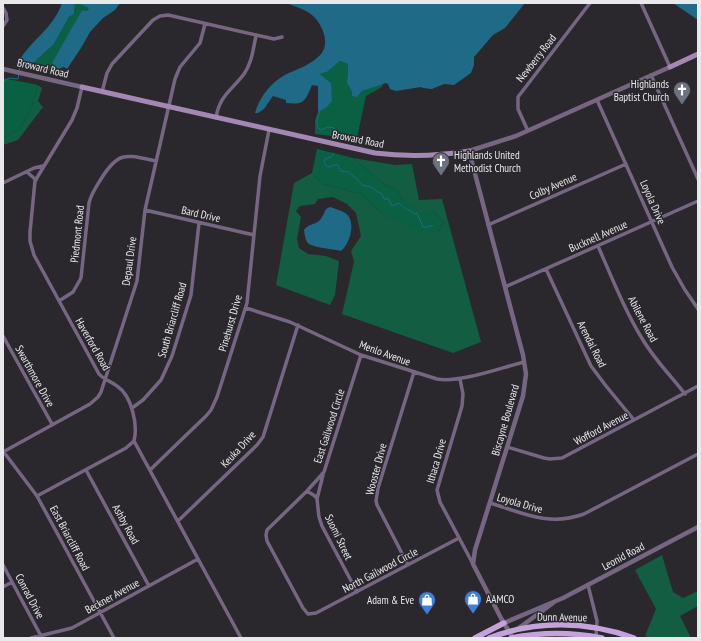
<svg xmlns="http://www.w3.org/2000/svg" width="701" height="641" font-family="'PT Sans Narrow',sans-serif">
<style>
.green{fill:#0a6042}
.forest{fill:#135d42}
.water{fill:#1e6a87}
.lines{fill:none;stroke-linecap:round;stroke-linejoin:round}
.stream{stroke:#1e6a87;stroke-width:1}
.minor{stroke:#776682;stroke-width:3.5}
.tertiary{stroke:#776682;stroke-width:4.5}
.secondary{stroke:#a488b4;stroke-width:5}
.primary{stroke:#c6a2db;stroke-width:5.5}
.labels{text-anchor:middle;stroke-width:3;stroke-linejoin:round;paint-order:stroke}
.street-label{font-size:11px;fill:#e9e8eb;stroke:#2a282d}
.poi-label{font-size:11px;fill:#e9e8eb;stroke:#2a282d;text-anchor:end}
</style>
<rect width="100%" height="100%" fill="#2a282d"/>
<!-- green -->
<path class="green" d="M75,3L83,4L90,8L87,11L82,10L53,63L58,69L54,72L29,67L54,44L69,17L74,14Z
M340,61L348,64L347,83L352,92L362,91L383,83L382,87L366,96L357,138L349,141L342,136L339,137L315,134V120L318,112L326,108L331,83L320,74L327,72Z
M3,78L38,85L32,107L20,129L3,138Z
M317,149L353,158L385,185L397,190L402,199L433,211L444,222L438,232H419L380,212L361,194L323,184L312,173Z"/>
<!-- forest -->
<path class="forest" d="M38,85L42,88L38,101L43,107L18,140L3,145V138L20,129L32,107Z
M353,158L395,165L412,164L419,200L442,199L481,342L453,353L342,314L354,262L351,251L361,236L356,213L347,204L333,197L318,199L315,204L300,206L296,211L301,217L297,239L299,248L308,254L326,256L339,261L335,295L330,305L276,285L294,183L312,173L323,184L361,194L380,212L419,231L438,232L444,222L433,211L421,213L402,199L397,190L385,185Z
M662,555L673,592L683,598L698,591V606L680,616L691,638H650L645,636L656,609L635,570Z"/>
<!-- water -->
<path class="water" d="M62,3H75L74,14L69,17L54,44L29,67L21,65L19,61C32,39 53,29 62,3Z
M78,3H120L115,10L103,18L90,32L81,48L67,69L64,67L58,69L52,63L82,10L87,11L89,8Z
M286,3H525L505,28L493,35L474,57V65L471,73L454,85L444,84L432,89L423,88L421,87L396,91L390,89L388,84L386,83L362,91L357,97L352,96V92L347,83L348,64L340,61L327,72L320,74L331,83L332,101L326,108L318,112V86L312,85C305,101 305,105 286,103V100L273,96L264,109L258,113H255C259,99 268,86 280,78C287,73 297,70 305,66C309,63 314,61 318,57C330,47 325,30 316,19C309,10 296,7 286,3Z
M673,3H698V20Z
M330,207C335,209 341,210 345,213C357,220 350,244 341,251C334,249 315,248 309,244C305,241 305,235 304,230C308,224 314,225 319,221C322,218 324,213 326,209Z"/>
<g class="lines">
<!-- stream -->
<path class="stream" d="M19,71L21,65
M3,82L9,78L18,79L19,74
M320,111C318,117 314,124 320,130L328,127L334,128L336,131V136
M334,153L331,157L325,159L324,162L326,166L330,167L337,164L341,171C344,172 346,171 348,172C353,175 359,181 362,185L371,187L378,192L381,193L384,199H388L392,206L399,203C402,205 403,207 405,208C408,211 412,211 414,214L417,213L423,227H428L430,226H433"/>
<!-- minor -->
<path class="minor" d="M641,3L670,67
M3,8L6,13L7,20L3,26
M651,75L698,179
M82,87L77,108L72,120L35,181L30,232V241L34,255L99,374C104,380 111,381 117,386C132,396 138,425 134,441L241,638
M102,92L107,73L112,64L153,20L160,16L168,15L274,39L282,37
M597,100L672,267L685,290L698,309
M216,118C219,96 232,90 244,74C252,63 253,49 256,36
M528,131L518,109V97L590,3
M27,172L36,180
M3,183L34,168L43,166
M145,210L254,235
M488,225L626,164
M598,246C612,278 625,311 643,340C655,360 671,376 685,394
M546,269L591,366L606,386L634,420
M505,287L698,201
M59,301L73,292L81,278L89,203C91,194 96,187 101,179C119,150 126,155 156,161
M246,308L290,322L361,355L437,379C460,383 500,368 524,362
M3,336L52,424
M361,355L324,472L307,491L267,530L266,535L267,541L303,608L308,614L316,613L459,538
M460,379L463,394L462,406L437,490L440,502L473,564
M132,408L143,400L161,380L172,356L191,295L199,223
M507,447L544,458L550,459L562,458L698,386
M3,451L37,496L114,638
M3,452L90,404L98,397L101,392L137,281L145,210L175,79L180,67L200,43L205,24
M86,470L149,586
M150,470L206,416L211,410L217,397L247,303L260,176L269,130
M307,491L315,496L317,499L319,517L322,526L357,592
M37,496L126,448L134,441
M317,499L323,475
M490,503C524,513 548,527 584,514L698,454
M178,521L257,445L263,437L298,325
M3,565L41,636
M408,565L377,505L376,501L378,488L414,372
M588,585L597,621L596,637
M3,587L12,582
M31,638L72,628L198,559"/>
<!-- tertiary -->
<path class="tertiary" d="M3,69L82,87
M504,623L563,598L698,527
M517,629L523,625L553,603
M513,638L502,620L473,564L475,550L523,396L526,374L523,355L469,151L516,136L670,67"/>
<!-- secondary -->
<path class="secondary" d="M670,67L698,54
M82,87L375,153C407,157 438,156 469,151"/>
<!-- primary -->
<path class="primary" d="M475,638L504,623
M489,638C537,620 586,621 634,638
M511,638C541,632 572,632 602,638"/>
</g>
<!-- icons -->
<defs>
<g id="church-pin" transform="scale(0.9)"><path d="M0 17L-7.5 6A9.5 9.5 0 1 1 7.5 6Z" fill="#6b7280" stroke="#2a282d"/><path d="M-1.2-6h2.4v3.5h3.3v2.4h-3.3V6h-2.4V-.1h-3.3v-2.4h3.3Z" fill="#fff"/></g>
<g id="shop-pin" transform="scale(0.9)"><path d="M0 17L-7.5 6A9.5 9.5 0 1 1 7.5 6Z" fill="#3f7fe0" stroke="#2a282d"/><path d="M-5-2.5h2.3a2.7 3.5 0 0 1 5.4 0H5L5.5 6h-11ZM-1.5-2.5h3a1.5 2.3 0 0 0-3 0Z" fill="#fff"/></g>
</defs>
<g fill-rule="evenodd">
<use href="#church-pin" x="682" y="90"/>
<use href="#church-pin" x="441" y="161"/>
<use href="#shop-pin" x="473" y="599"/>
<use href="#shop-pin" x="427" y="600"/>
</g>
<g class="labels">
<!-- street labels -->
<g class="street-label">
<text transform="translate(536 58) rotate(-52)" y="4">Newberry Road</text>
<text transform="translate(43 68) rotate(13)" y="4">Broward Road</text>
<text transform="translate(358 139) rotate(11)" y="4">Broward Road</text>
<text transform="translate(553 186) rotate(-24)" y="4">Colby Avenue</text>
<text transform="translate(653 202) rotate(66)" y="4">Loyola Drive</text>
<text transform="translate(201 214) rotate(13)" y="4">Bard Drive</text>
<text transform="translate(77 234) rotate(-84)" y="4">Piedmont Road</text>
<text transform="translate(598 236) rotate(-24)" y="4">Bucknell Avenue</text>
<text transform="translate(129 261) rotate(-82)" y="4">Depaul Drive</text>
<text transform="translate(643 319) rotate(62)" y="4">Abilene Road</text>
<text transform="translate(172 320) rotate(-74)" y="4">South Briarcliff Road</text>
<text transform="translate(230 323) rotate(-74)" y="4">Pinehurst Drive</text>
<text transform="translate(93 344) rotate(60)" y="4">Haverford Road</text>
<text transform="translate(592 344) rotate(63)" y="4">Arendal Road</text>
<text transform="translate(385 353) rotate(20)" y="4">Menlo Avenue</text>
<text transform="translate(35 376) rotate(61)" y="4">Swarthmore Drive</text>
<text transform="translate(505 420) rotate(-74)" y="4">Biscayne Boulevard</text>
<text transform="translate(329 426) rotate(-72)" y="4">East Gailwood Circle</text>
<text transform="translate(601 428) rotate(-28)" y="4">Wofford Avenue</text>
<text transform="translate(238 449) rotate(-47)" y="4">Keuka Drive</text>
<text transform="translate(436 461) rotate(-74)" y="4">Ithaca Drive</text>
<text transform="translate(376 469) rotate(-75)" y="4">Wooster Drive</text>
<text transform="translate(520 503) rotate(16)" y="4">Loyola Drive</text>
<text transform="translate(126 524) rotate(61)" y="4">Ashby Road</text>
<text transform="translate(339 537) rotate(64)" y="4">Suomi Street</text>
<text transform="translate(70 538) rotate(62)" y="4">East Briarcliff Road</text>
<text transform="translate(623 556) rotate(-28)" y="4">Leonid Road</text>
<text transform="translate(380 570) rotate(-28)" y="4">North Gailwood Circle</text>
<text transform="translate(30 596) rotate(62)" y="4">Conrad Drive</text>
<text transform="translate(112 596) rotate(-29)" y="4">Beckner Avenue</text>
<text transform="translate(562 617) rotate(1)" y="4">Dunn Avenue</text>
</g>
<!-- poi labels -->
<g class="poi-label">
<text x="669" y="88">Highlands<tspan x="669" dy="13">Baptist Church</tspan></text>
<text x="454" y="159" text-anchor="start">Highlands United<tspan x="454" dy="13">Methodist Church</tspan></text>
<text x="486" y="603" text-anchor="start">AAMCO</text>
<text x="414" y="604">Adam &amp; Eve</text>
</g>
</g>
<!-- border -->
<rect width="701" height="641" fill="none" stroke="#e9e8eb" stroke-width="8"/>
</svg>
